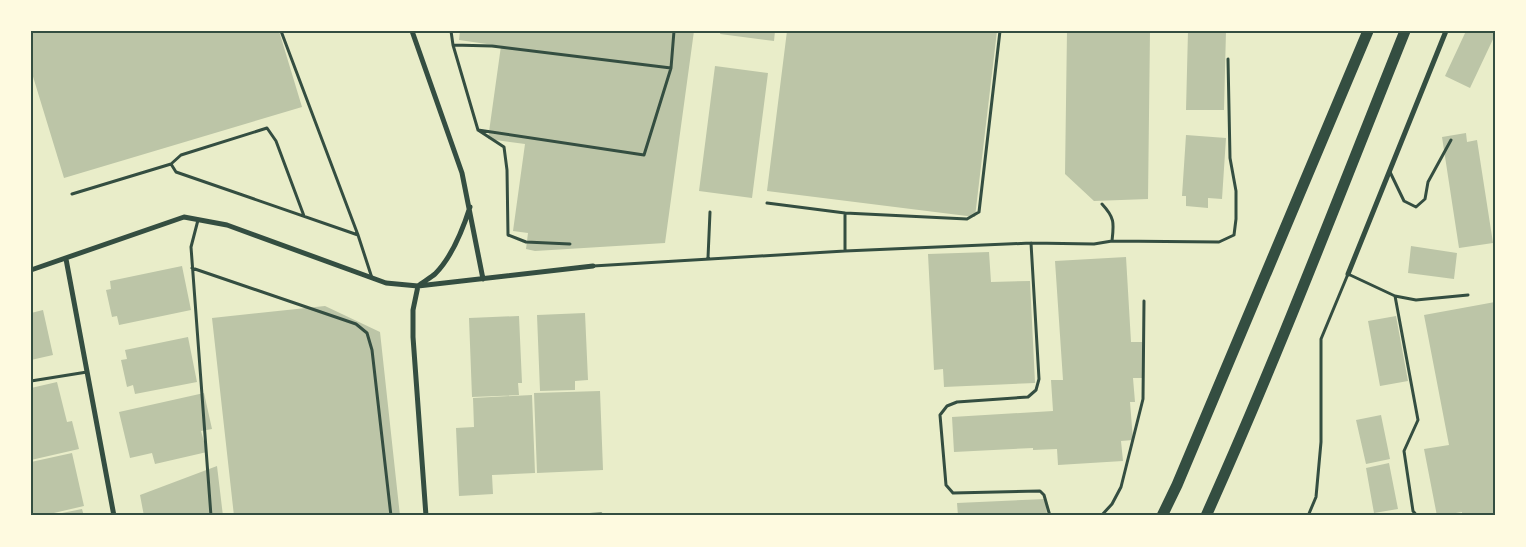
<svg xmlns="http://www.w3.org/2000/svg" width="1526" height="547" font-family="Bitter,serif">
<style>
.building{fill:#bcc5a7}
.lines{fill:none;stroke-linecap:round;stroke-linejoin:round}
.service{stroke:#344e41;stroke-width:3}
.minor{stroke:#344e41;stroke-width:5}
.motorway{stroke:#344e41;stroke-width:11}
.neatline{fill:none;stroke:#344e41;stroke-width:2}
</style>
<rect width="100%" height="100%" fill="#e9edc9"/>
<!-- building -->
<path class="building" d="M31,31H279L302,107L64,178L31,70Z
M460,31H694L665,243L535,251L526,249L528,233L513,231L525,144L488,139L501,46L459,40Z
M721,31H775L774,41L720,34Z
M787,31H997L975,217L767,191Z
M1067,31H1150L1148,199L1094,201L1065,174Z
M1188,31H1226L1224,110H1186Z
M1466,31H1495V35L1470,88L1445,76Z
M715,66L768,73L752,198L699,191Z
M1466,133L1467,142L1477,140L1493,243L1459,248L1442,137Z
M1186,135L1226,138L1222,199L1208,198V208L1186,206V196H1182Z
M1411,246L1457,253L1454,279L1408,273Z
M989,252L991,282L1030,281L1035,383L944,387L943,369L934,370L928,254Z
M1126,257L1131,342H1142L1144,378H1133L1135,402H1130L1133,440L1121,441L1123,461L1058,465L1057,449L1033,450V448L954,452L952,417L1053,411L1051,380H1063L1055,261Z
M182,266L191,310L119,325L117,316L112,317L106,290L111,289L110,281Z
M1495,302V516H1462V512L1437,516L1424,449L1449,445L1424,315Z
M325,306L380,332L400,516H234L212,318Z
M43,310L53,355L31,360V313Z
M585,313L588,380L575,381V390L540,391L537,315Z
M519,316L522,383H518L519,395L472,397L469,318Z
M1396,316L1408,381L1380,386L1368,321Z
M188,337L197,382L135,394L133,385L127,387L121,360L127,359L125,350Z
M57,382L67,422L72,421L79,449L31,460V388Z
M600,391L603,470L537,473L534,393Z
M204,393L212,429L201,431L207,452L155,464L152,453L130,458L119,412Z
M532,395L535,473L492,475L493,494L459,496L456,428L474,427L473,398Z
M1381,415L1390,459L1366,464L1356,420Z
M72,453L84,506L41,516H31V462Z
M1389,463L1398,509L1374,513L1366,468Z
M217,466L223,516H144L140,495Z
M1046,499L1047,516H958L957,503Z
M82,509L84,516H52V515Z"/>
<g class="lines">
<!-- service -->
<path class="service" d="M281,31L358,235L372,278
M451,31L453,45L478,130L504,147L507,170L508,235L526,242L570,244
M453,45L492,46L671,68
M478,130L644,155L671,68L674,31
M171,164L181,155L267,128L276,141L304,216
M1390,172L1404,201L1416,207L1425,199L1428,182L1451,140
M72,194L171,164L176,172L358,235
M767,203L845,213V251
M845,213L967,219L979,212L1000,31
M198,220L191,247L211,516
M1112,241L1219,242L1234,235L1236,219V191L1230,158L1228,59
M1031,243L1039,379L1036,390L1028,397L957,402L947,406L940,415L946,485L953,493L1040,491L1044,495L1050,516
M708,258L710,212
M593,266L845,251L1031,243L1094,244L1112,241C1114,223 1115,218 1102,204
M192,268L356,324L367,333L372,350L391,516
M1395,296L1416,300L1468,295
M31,381L87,372
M556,516L601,514
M1101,516L1112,504L1121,487L1143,399L1144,301
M1308,516L1316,497L1321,442V339L1348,274L1395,296L1418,420L1404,451L1413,511L1417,516"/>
<!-- minor -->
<path class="minor" d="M412,31L462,173L483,279
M66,259L114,516
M31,270L184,217L227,225L386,283L418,286L593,266
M1348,274L1446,31
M426,516L413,337V310L418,286C423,282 430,278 435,274C452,257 463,229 470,207"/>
<!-- motorway -->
<path class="motorway" d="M1162,516L1177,485L1368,31
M1206,516C1278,356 1340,193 1405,31"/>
</g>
<!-- border -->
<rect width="1526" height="547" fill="none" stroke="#fefae0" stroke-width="65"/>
<rect x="32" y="32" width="1462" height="482" class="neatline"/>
</svg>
